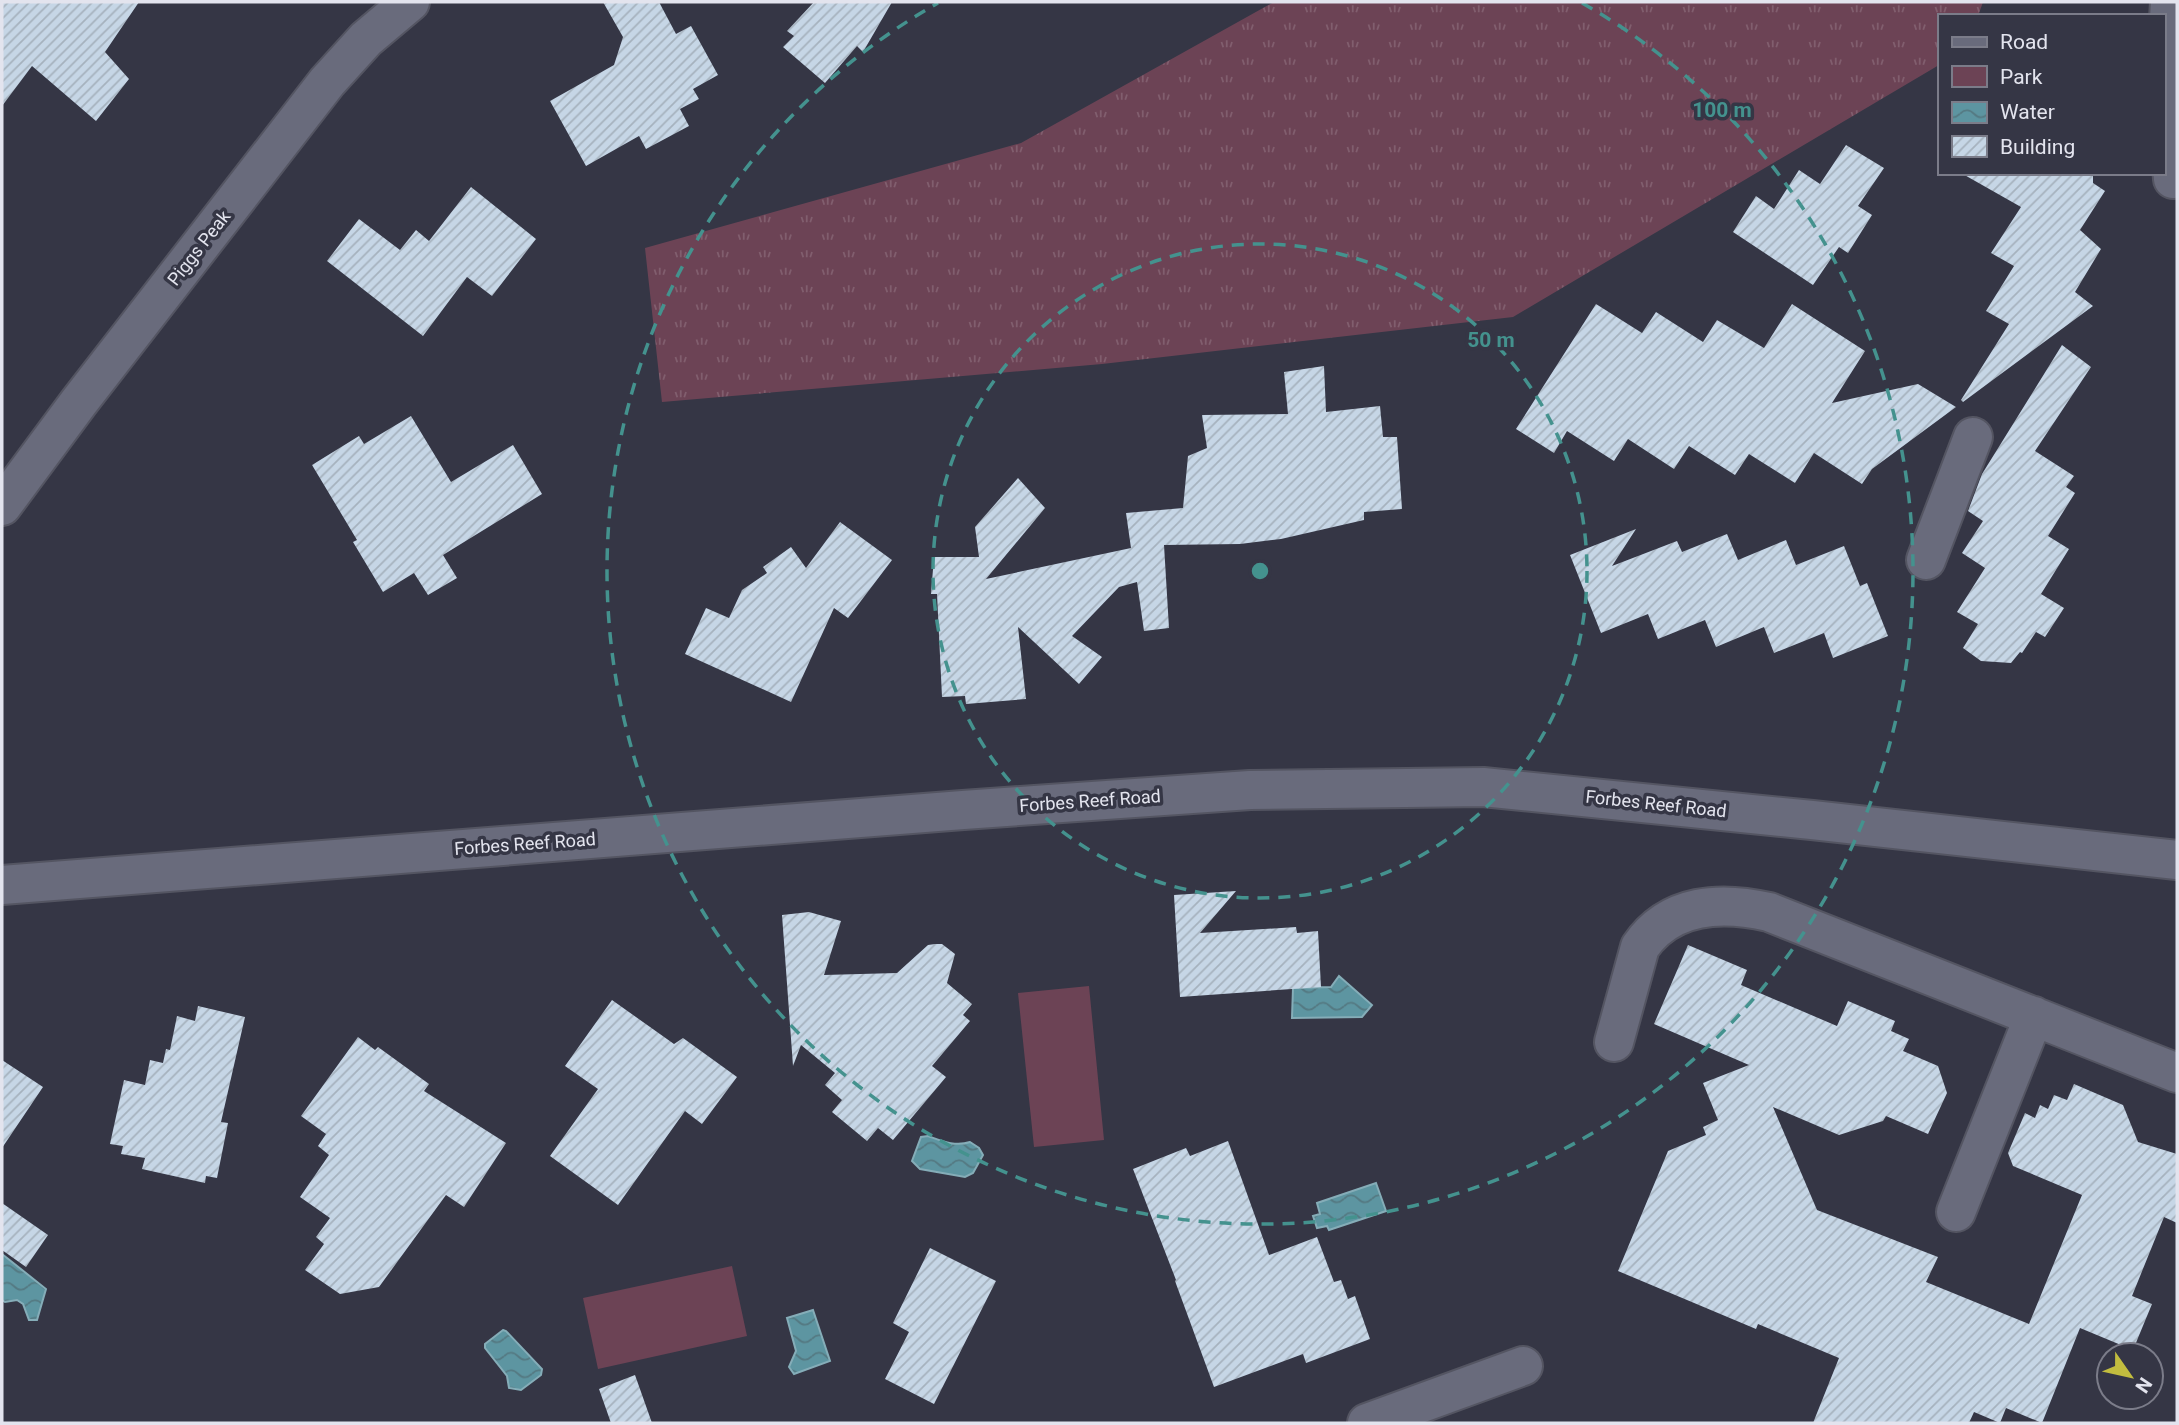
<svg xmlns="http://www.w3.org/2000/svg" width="2179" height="1425" font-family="Roboto,sans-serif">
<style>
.grass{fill:url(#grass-tufts)}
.park{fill:#6c4355}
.water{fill:url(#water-waves);stroke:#85adb8;stroke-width:2}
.building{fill:url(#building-hatch)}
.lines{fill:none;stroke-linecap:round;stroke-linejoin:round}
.minor-casing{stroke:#545562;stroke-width:42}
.minor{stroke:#696b7c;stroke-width:38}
.ring{fill:none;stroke:#44928e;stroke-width:3.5;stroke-dasharray:12 9}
.labels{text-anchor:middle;stroke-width:7;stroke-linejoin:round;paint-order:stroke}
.street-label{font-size:18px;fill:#e3e4ee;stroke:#353645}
.centre{fill:#44928e;stroke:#353645;stroke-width:3.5}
.ring-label{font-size:21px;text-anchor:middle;font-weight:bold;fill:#44928e;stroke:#353645;stroke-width:7;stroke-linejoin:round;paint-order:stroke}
</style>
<defs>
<pattern id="grass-tufts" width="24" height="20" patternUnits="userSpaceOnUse" patternTransform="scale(1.75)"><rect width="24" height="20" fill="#6c4355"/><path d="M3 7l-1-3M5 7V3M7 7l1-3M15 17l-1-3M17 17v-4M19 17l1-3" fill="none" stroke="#815e6e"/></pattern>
<pattern id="water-waves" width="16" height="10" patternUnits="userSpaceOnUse" patternTransform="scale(1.75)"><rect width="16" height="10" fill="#5d95a1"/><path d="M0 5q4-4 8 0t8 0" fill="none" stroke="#547982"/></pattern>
<pattern id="building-hatch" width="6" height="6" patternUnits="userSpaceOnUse" patternTransform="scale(1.75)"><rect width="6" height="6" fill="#c6d6e6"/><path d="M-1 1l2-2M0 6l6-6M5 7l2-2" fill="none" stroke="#a6b2be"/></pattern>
</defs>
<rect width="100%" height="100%" fill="#353645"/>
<!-- grass -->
<path class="grass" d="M1274,2H1983L1978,16H1939V65L1513,317L1102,364L662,402L645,248L1021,143Z"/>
<!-- park -->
<path class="park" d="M1089,986L1104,1140L1034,1147L1018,993Z
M732,1266L747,1336L598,1369L583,1298Z"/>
<!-- water -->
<path class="water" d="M1339,976L1372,1005L1362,1017L1292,1018L1293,988L1331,987Z
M928,1136C942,1141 955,1147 970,1142L979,1148L983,1155L973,1173L965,1177L920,1169L912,1161L921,1137Z
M1376,1183L1386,1211L1329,1230L1327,1226L1317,1228L1313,1216L1320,1214L1317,1203Z
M2,1254L46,1289L37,1320H29L23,1304L17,1300L5,1302L2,1300Z
M813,1310L830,1361L794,1374L789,1367L796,1351L787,1318Z
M503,1330L506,1331L542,1369L541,1375L521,1390L509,1388L507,1376L485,1348V1344Z"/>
<!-- building -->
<path class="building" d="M2,2H139L105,52L129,79L96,121L32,66L2,106Z
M603,2H659L676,34L691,26L718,75L693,89L699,99L680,109L689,126L646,149L639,136L586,166L550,101L614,65L623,37Z
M814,2H892L863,52L857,46L825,83L783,47L794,36L787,31Z
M1846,145L1884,168L1858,206L1872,215L1848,253L1839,247L1813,285L1733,232L1756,196L1774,209L1799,170L1820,184Z
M1961,173H2093V183L2105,191L2080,230L2101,249L2075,292L2093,306L1963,402L1961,400L2009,324L1986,311L2014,266L1991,253L2021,207Z
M471,187L536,239L492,296L467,277L423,336L327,261L359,219L400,250L416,230L429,241Z
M1596,304L1642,333L1656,312L1703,342L1717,320L1764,348L1792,304L1865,351L1832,403L1918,384L1956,407L1872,469L1862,484L1814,453L1795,483L1749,454L1735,475L1689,446L1674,469L1628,439L1614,461L1567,431L1554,453L1516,429Z
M2062,345L2091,367L2035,451L2074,476L2066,487L2075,493L2048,536L2069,549L2041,594L2064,608L2045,637L2036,632L2022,653L2020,652L2011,663L1981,661L1963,648L1978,624L1957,612L1985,568L1962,553L1983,521L1968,511L1982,474Z
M1324,366L1326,412L1380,406L1383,437H1397L1402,509L1364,512V520L1281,539L1240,544L1164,545L1169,628L1144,631L1137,582L1119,587L1072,636L1102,657L1079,684L1018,627L1026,699L966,704L965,696L942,697L937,594H931L934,557H979L975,527L1018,478L1045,508L986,579L1131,548L1126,513L1183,508L1188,456L1207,448L1202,415L1288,414L1284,372Z
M411,416L451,482L513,445L542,494L443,555L457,578L428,595L414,573L383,592L353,542L357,540L312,465L359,436L364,444Z
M840,522L892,560L848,618L834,608L791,702L685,654L706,608L729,618L742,590L767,573L763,567L791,547L806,568Z
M1636,529L1612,566L1677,541L1682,552L1727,534L1738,560L1786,540L1796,565L1844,546L1860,586L1867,583L1888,636L1833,658L1824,633L1774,653L1764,627L1716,647L1705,620L1658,639L1648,614L1601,633L1570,555Z
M1236,891L1200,933L1296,927L1297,933L1318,931L1321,987L1180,997L1174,895Z
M809,912L841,921L824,975L897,973L928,945L935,944H942L955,954L947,983L972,1004L963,1015L970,1021L932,1066L946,1077L893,1140L878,1128L867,1141L832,1112L842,1100L825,1085L835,1073L801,1045L793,1066L782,915Z
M1688,945L1747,970L1741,985L1837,1026L1848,1001L1895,1021L1891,1031L1909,1039L1903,1051L1938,1066L1947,1093L1928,1134L1886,1116L1883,1121L1839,1135L1773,1107L1817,1210L1938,1257L1926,1282L2029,1324L2082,1195L2013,1166L2008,1153L2025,1113L2035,1118L2040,1105L2048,1109L2054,1095L2067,1100L2074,1084L2123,1105L2138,1142L2177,1154V1223L2164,1217L2132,1296L2152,1304L2133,1350L2080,1328L2042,1423L2006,1408L2000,1423L1974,1412L1969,1423H1813L1839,1358L1758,1324L1756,1329L1618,1271L1668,1151L1706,1135L1703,1127L1718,1120L1703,1083L1749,1065L1654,1024Z
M612,1000L674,1044L683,1038L737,1077L702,1124L685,1111L618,1205L550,1156L598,1089L565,1066Z
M198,1006L245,1017L221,1122L228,1123L217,1178L206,1176L205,1183L142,1169L145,1158L121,1154L123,1146L110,1144L124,1080L145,1085L150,1060L163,1063L166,1049L170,1050L177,1016L195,1021Z
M358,1037L375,1050L378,1047L429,1084L424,1091L506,1143L464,1207L446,1195L379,1287L340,1294L305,1270L324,1244L316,1237L330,1218L300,1197L329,1155L318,1146L326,1134L301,1116Z
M2,1060L43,1087L2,1148Z
M1228,1141L1269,1255L1317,1237L1334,1282L1341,1280L1348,1299L1355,1296L1370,1339L1306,1363L1303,1354L1214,1387L1175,1281L1176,1280L1133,1169L1186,1148L1190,1156Z
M2,1203L48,1235L26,1267L2,1250Z
M930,1248L996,1281L934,1404L885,1379L909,1332L893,1323Z
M635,1375L652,1423H611L599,1389Z"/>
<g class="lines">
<!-- minor casing -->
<g class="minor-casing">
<path id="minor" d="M2170,2C2166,61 2168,119 2173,179
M2,506L79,402L327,82L366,39L410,2
M1926,560L1973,437
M2,885L963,810L1250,790L1483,787L1812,820L2177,860
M1614,1042L1640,947C1670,903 1721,901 1769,912L2177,1073
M1956,1212L2034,1016
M1367,1423L1523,1366"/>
</g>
<!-- minor -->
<use href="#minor" class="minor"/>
</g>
<!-- distance rings -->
<g class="ring">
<circle cx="1260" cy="571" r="327"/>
<path d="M1582 3A653 653 0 1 1 938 3"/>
</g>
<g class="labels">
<!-- street labels -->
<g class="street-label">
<text transform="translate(199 248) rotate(-52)" y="6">Piggs Peak</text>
<text transform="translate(1090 801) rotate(-4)" y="6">Forbes Reef Road</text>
<text transform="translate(1656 804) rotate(6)" y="6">Forbes Reef Road</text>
<text transform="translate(525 844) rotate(-4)" y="6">Forbes Reef Road</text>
</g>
</g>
<circle cx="1260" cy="571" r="10" class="centre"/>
<g class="ring-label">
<text x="1722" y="117">100 m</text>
<text x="1491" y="347">50 m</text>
</g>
<!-- border -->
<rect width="2179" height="1425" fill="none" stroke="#e3e4ee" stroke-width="7"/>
<!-- legend -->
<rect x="1938" y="14" width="228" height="161" fill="#353645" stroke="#7b7c89" stroke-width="2"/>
<rect x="1952" y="37" width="35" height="10" fill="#696b7c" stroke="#7b7c89" stroke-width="2"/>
<text x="2000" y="49" font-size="21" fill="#e3e4ee">Road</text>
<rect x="1952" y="66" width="35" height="21" fill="#6c4355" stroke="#7b7c89" stroke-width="2"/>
<text x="2000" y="84" font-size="21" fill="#e3e4ee">Park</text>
<rect x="1952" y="102" width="35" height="21" fill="url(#water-waves)" stroke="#7b7c89" stroke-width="2"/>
<text x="2000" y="119" font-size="21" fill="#e3e4ee">Water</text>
<rect x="1952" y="136" width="35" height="21" fill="url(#building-hatch)" stroke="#7b7c89" stroke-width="2"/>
<text x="2000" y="154" font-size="21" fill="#e3e4ee">Building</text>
<!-- north arrow -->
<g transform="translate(2130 1376) rotate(124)"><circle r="33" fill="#353645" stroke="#7b7c89" stroke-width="2"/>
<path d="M0-5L12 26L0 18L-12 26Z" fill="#c2bd3f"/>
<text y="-10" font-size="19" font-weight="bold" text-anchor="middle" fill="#e3e4ee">N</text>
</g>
</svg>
